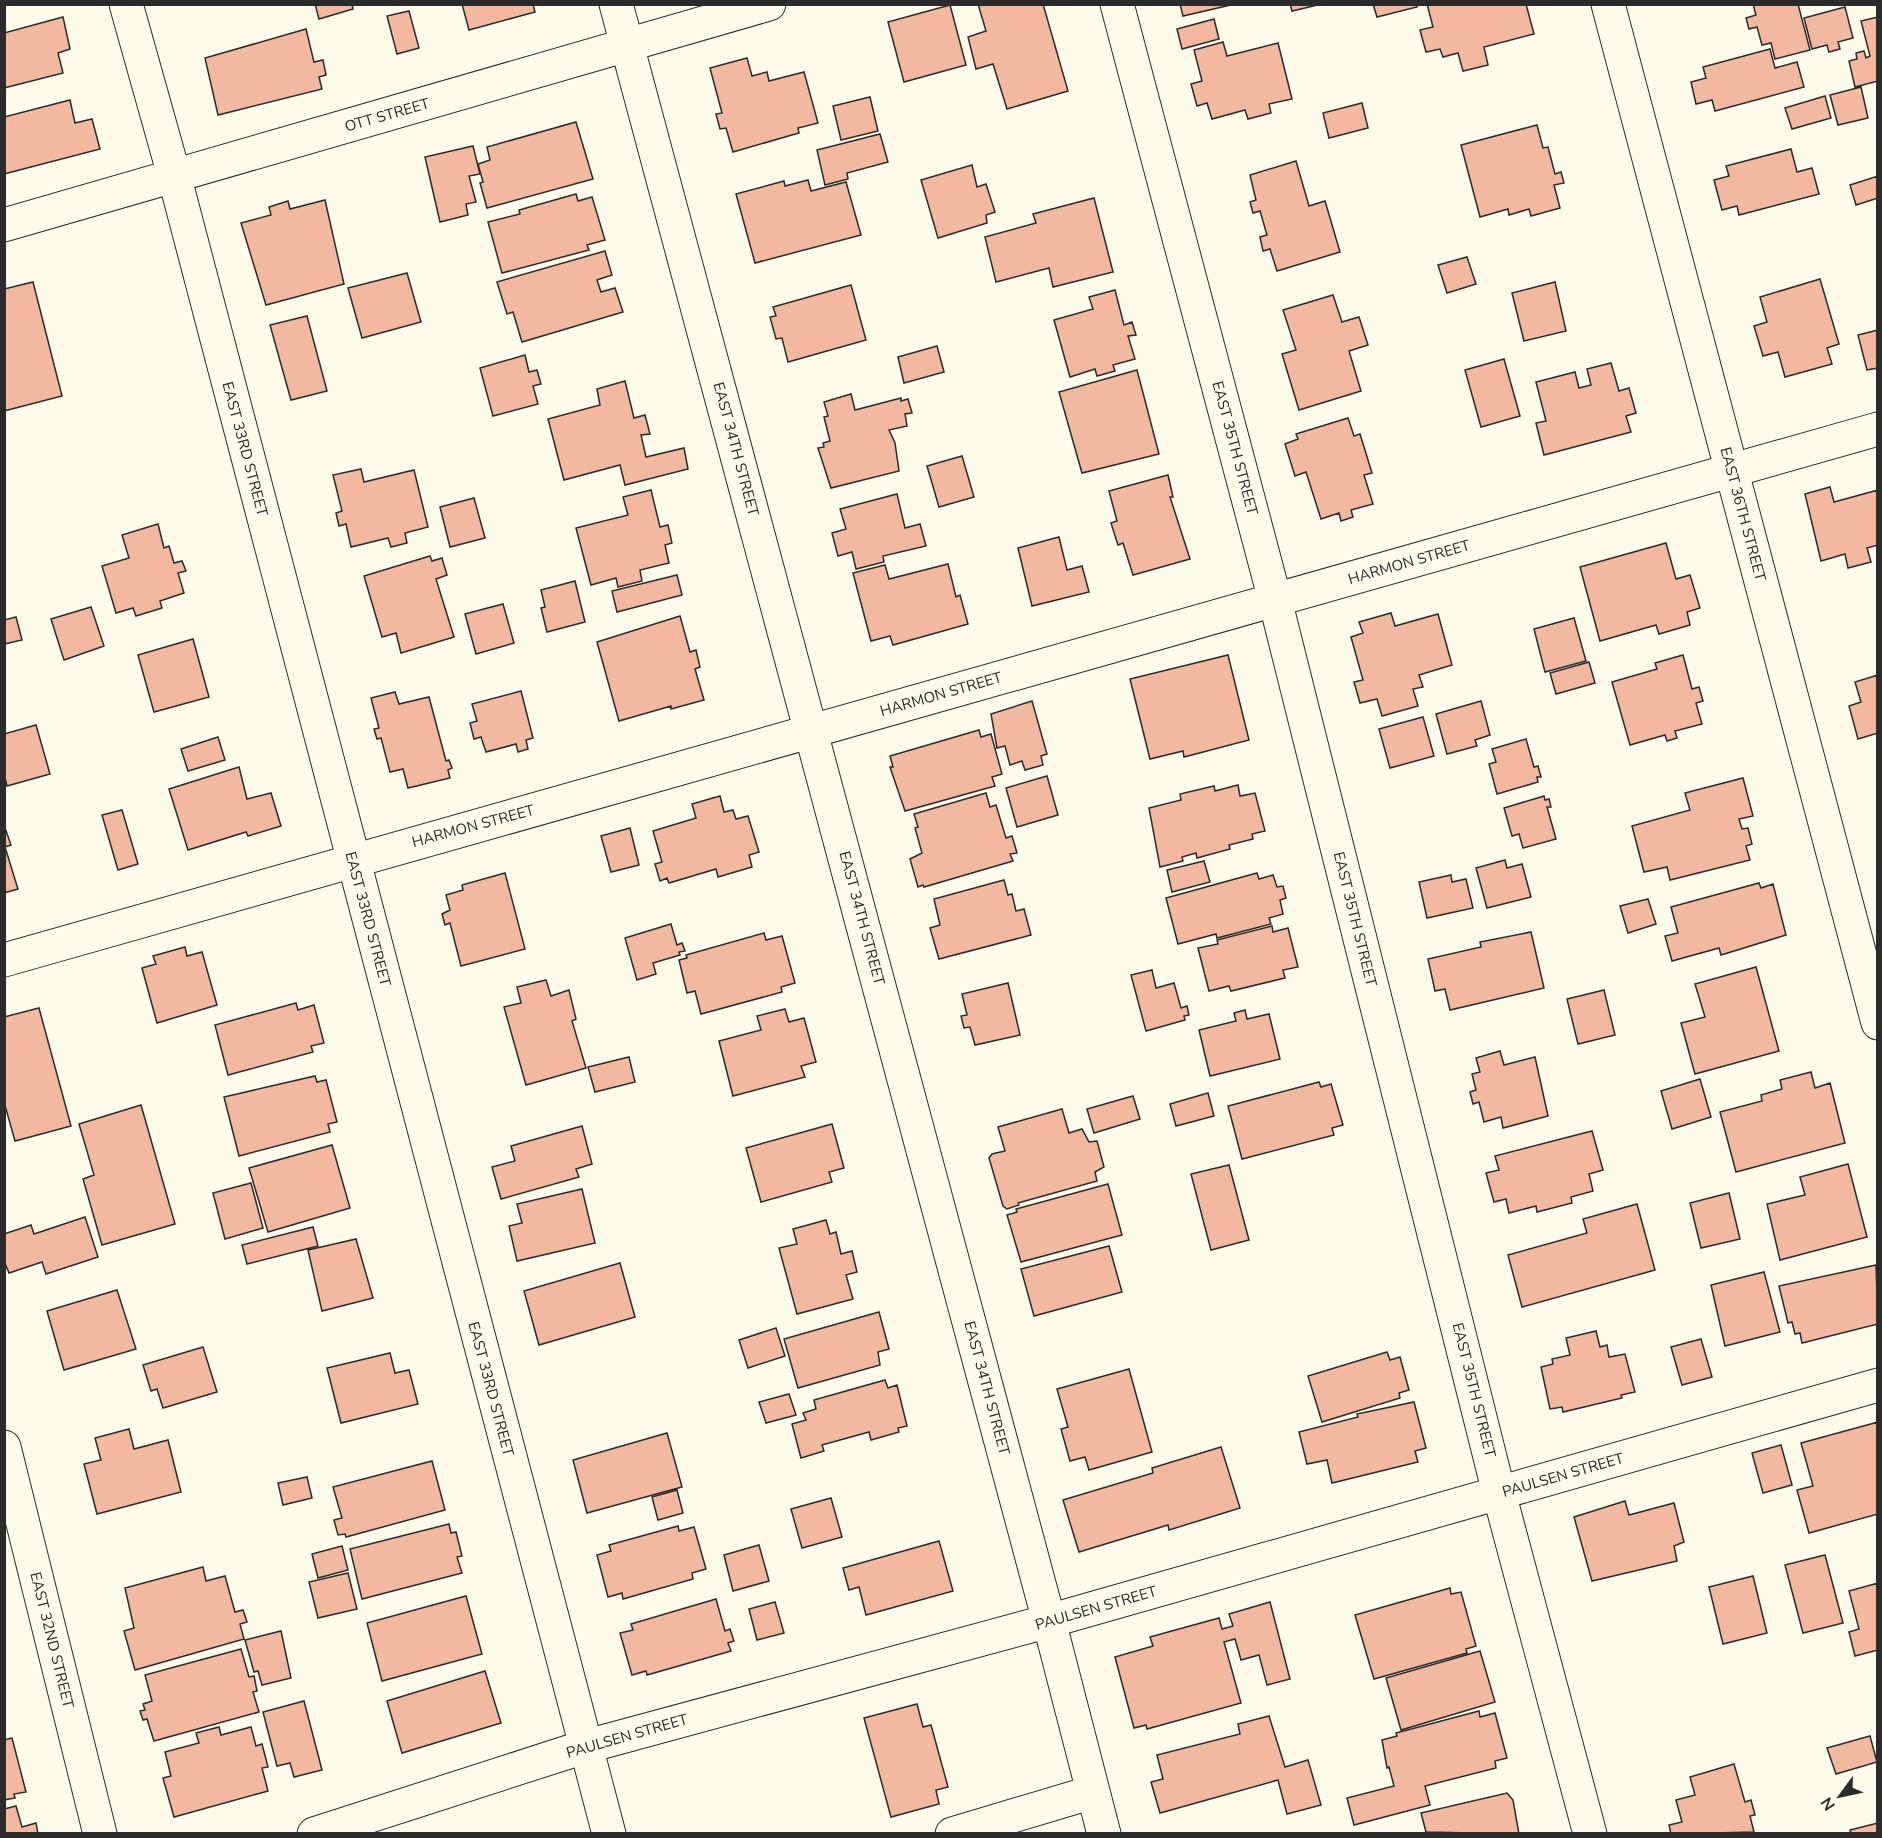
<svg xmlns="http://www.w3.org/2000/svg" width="1882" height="1838" font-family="'Nunito Sans',sans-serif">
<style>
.building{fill:#f2b8a0;stroke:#2b2b2b;stroke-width:1.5}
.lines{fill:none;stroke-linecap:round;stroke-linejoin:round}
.minor-casing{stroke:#2b2b2b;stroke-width:35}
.tertiary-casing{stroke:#2b2b2b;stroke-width:35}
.secondary-casing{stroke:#2b2b2b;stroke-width:35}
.minor{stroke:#fdfbea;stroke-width:33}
.tertiary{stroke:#fdfbea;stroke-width:33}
.secondary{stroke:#fdfbea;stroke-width:33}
.fence{stroke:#2b2b2b;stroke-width:1.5;stroke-dasharray:8 3;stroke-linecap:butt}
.labels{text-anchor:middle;stroke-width:4.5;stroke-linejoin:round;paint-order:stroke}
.street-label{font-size:15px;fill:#2b2b2b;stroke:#fdfbea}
</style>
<rect width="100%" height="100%" fill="#fdfbea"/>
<!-- building -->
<path class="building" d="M315,4H352L353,9L319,19Z
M462,4H533L535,12L469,30Z
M978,4H1043L1068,91L1007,109L993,64L976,69L968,37L986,31Z
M1180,4H1235L1183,16Z
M1290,4H1318V5L1292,11Z
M1373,4H1417V7L1377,17Z
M1427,4H1526L1534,34L1484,47L1488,65L1463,71L1458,53L1443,57L1440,49L1426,52L1420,30L1433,27Z
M1753,4H1798L1810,50L1775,59L1771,43L1762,45L1757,27L1749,29L1746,18L1756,15Z
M950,5L966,65L904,82L888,22Z
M1845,7L1853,38L1838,42L1840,49L1829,52L1827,45L1812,49L1804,18Z
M409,11L419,48L397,54L387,16Z
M63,17L70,49L58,53L63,73L4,88V33Z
M1878,17V81L1855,87L1849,61L1857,59L1856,53L1864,51L1866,58L1870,56L1861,21Z
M1214,19L1219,39L1182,49L1177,29Z
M306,29L314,62L323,60L326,75L319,77L322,89L218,115L205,58Z
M1223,42L1227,56L1278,43L1292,99L1269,104L1271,113L1248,119L1245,110L1212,119L1207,103L1197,106L1191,84L1202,81L1194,50Z
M1770,49L1775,68L1797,62L1804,87L1715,111L1712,100L1696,104L1691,82L1706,78L1703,67Z
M747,58L752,76L767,72L769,81L804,72L818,123L798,128L799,133L733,152L726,128L720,129L716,114L722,113L710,68Z
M1861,87L1868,118L1838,125L1830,95Z
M1825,96L1831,118L1792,129L1785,108Z
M870,97L878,131L841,140L833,106Z
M70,100L75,123L92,119L100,149L4,174V117Z
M1362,103L1368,128L1329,138L1323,113Z
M576,122L593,179L487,208L480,183L483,182L478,164L490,160L487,147Z
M1537,125L1543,148L1548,147L1555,174L1561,172L1564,183L1554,185L1560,208L1531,216L1529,209L1509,215L1508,209L1480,217L1461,145Z
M880,134L888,162L847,173L848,179L825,185L817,150Z
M473,146L480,174L469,176L476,202L466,204L468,215L440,222L425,157Z
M1791,149L1797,172L1812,168L1819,194L1739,215L1737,206L1722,210L1714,180L1729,176L1726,166Z
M1296,161L1309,206L1325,201L1340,252L1277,271L1270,249L1263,251L1260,237L1267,235L1260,211L1253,213L1250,202L1256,200L1250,175Z
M972,165L977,187L986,184L995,212L986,215L987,223L938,238L921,180Z
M1878,176V198L1856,205L1850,185Z
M808,180L811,191L846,182L861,235L755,263L736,194L784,181L785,186Z
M576,194L578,201L592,197L605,240L587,245L589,250L502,273L488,222L520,214L519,210Z
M1094,198L1113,272L1053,287L1049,268L996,282L985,237L1036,223L1033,214Z
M325,200L344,284L266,305L241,223L271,215L269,207L288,201L290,209Z
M605,251L612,275L597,280L601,292L615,288L623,312L522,342L513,312L507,314L497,282Z
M1467,257L1476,284L1447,293L1438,265Z
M407,273L421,322L362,338L348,288Z
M1820,279L1839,344L1827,348L1832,364L1785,377L1778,352L1763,356L1754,326L1767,322L1760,297Z
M33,282L62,396L4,411V289Z
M1555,282L1566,331L1524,341L1512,293Z
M851,285L866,340L788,362L782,338L776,339L770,317L776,316L773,307Z
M1115,290L1124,325L1132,322L1136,335L1128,336L1135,359L1113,365L1115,371L1097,376L1095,369L1070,377L1054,320L1093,309L1089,297Z
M1333,295L1342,322L1359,317L1368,345L1349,351L1361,391L1299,410L1282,354L1296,350L1283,310Z
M307,316L327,391L291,400L270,325Z
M1878,330V368L1867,370L1858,335Z
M937,346L944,372L904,383L898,357Z
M525,355L529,372L537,370L541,384L533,386L538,404L493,416L480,368Z
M1504,359L1520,416L1481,427L1465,370Z
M1611,363L1619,391L1629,388L1636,413L1626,416L1631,432L1544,455L1536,423L1546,421L1536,382L1575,372L1579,388L1591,385L1587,369Z
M1137,370L1159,454L1082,473L1059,392Z
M625,381L634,418L645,415L650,434L641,435L646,457L684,448L688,469L625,485L620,465L564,480L548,419L600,405L597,389Z
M851,394L855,410L901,398V401L908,399L912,413L905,414L907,426L889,430L895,443L899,471L831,488L818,448L824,447L823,443L830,441L824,417L828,416L824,402Z
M1348,418L1354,436L1360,434L1372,473L1364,475L1373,504L1351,510L1353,517L1341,521L1339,513L1321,519L1306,472L1295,476L1285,444L1298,439L1296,434Z
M962,456L974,497L939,507L927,466Z
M361,469L364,482L414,470L428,527L405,533L407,543L391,547L388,538L351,547L346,524L339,526L336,513L342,511L333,475Z
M1168,475L1173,497H1170L1190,559L1133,575L1123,543L1118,545L1111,523L1117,521L1109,491Z
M1830,487L1834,502L1878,490V545L1867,548L1871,562L1848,568L1845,554L1821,561L1805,494Z
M651,490L660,527L668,525L672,543L665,545L669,563L640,570L642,581L618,587L616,578L591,585L576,528L628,515L623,497Z
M897,494L905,528L920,524L926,546L883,556L884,562L856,569L852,552L838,556L832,533L846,529L840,509Z
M474,498L485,538L450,547L440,507Z
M158,524L164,548L169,546L174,563L182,561L186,571L178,573L184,593L160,601L162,608L136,616L133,608L116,613L102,566L129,558L122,535Z
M1059,537L1067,570L1082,566L1089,592L1032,606L1018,548Z
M1666,543L1676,579L1690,575L1700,608L1687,612L1690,625L1659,634L1656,625L1600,641L1580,567Z
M430,556L432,561L442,558L447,575L436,579L454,637L401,653L396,633L382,637L364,576Z
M948,564L956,597L960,595L968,624L893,645L890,636L871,641L853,573L885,565L889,579Z
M677,575L682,595L617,612L612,591Z
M575,581L585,622L547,632L541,608L545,607L541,590Z
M503,604L514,643L476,654L465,614Z
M91,607L104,646L64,660L51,619Z
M1391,613L1395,626L1438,614L1452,665L1419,675L1423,687L1413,689L1418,706L1382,716L1377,699L1360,703L1354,682L1363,680L1351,637L1363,633L1359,622Z
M680,616L690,652L696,650L700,667L695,669L704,700L671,709V706L619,721L597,642Z
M16,617L22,640L4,644V620Z
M1574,618L1586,661L1545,672L1534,629Z
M193,639L209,697L154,712L138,655Z
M1228,655L1249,740L1184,757L1183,751L1150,759L1130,679Z
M1683,655L1692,689L1699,687L1703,701L1696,703L1702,724L1675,731L1677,738L1667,741L1665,735L1630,745L1612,682L1657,669L1655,663Z
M1589,662L1595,683L1556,694L1550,673Z
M1878,675V733L1858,739L1849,706L1861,702L1855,682Z
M521,691L533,738L526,740L528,749L518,752L516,744L486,752L481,737L474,739L470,723L477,721L472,704Z
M395,692L399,704L429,697L446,761L449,760L452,768L448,770L450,778L408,788L403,769L390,772L381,738L377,739L374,729L379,728L371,698Z
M1032,701L1047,754L1041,756L1043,765L1025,770L1022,761L1010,765L1005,746L997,748L991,714Z
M1481,701L1490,735L1475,740L1477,746L1447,754L1436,714Z
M1423,717L1434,756L1390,768L1379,729Z
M36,725L50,774L7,786L4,774V734Z
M979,730L981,737L991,734L1002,774L992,777L995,786L905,811L890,767H893L890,756Z
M218,737L225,760L188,771L181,749Z
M1526,739L1534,767L1538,766L1541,777H1537L1538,782L1497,794L1489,764L1496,762L1492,749Z
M239,767L247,799L271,793L281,826L248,836L246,832L188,850L169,789Z
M1047,776L1058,815L1017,827L1006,788Z
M1743,778L1753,816L1739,819L1742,829L1748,828L1752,844L1746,846L1750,860L1670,880L1667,867L1644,872L1632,826L1690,810L1685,793Z
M1238,785L1240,796L1255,793L1265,831L1252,834L1253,839L1229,845L1230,849L1197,858L1196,853L1182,857L1183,861L1160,867L1149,808L1181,800L1180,794L1214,786L1215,791Z
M986,793L990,807L996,805L1006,838L1012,836L1017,853L1010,854L1013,861L924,887L923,885L918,887L910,859L922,853L915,828L918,827L914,814Z
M720,796L724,812L733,810L736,819L748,816L759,852L749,855L752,867L718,877L716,869L669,883L667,878L660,881L655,864L662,862L653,831L696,818L692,804Z
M1544,796L1545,800L1549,799L1551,807H1547L1556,839L1523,848L1519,834L1512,836L1504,808Z
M122,810L138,864L118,870L102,815Z
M4,825L11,845L5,847L18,889L4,893Z
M630,828L639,865L611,872L601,836Z
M1505,860L1507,868L1522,864L1531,897L1487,908L1476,868Z
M1204,861L1210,882L1172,892L1167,870Z
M505,873L525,949L461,966L450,923L445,925L442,914L450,910L446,895L463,890L462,885Z
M1257,873L1259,879L1273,875L1277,887L1283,886L1286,898L1280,900L1283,914L1269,918L1271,924L1217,938L1216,934L1178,944L1166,898Z
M1451,875L1452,882L1466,879L1473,908L1427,918L1419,882Z
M1004,880L1008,895L1012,894L1016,911L1024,909L1031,935L939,959L930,928L940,925L934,899Z
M1759,883L1761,888L1773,884L1786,935L1721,955L1719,948L1672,961L1665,936L1678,933L1671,907Z
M1648,899L1656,924L1628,933L1620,906Z
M671,924L677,945L682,943L685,951L679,952L680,955L653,963L656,974L637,980L625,938Z
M1272,926L1273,932L1288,928L1298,967L1283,970L1285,978L1231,991L1229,986L1209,991L1198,948L1218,944L1217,940Z
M1531,932L1544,988L1450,1010L1445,989L1435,991L1428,959L1481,947L1480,942Z
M764,933L766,940L782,936L795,983L781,987L782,992L701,1014L695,991L687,993L679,960L687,958L686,955Z
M185,947L187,956L202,952L217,1005L157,1023L142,968L156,964L153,956Z
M1756,967L1779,1051L1695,1074L1681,1023L1705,1017L1695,984Z
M1152,970L1156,988L1174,983L1181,1008L1187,1006L1189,1015L1184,1016L1185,1020L1146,1031L1131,975Z
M546,980L551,996L569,990L576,1019L572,1021L586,1068L526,1085L504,1007L521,1003L517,987Z
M1008,983L1020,1035L975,1045L970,1027L964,1028L961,1016L967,1015L962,994Z
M1604,990L1615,1035L1578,1044L1567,999Z
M296,1003L298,1010L314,1005L324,1043L311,1046L313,1052L228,1075L215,1025Z
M39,1008L71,1126L15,1141L4,1102V1017Z
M785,1009L789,1022L804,1018L816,1062L801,1066L805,1077L733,1096L719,1041L761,1030L757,1016Z
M1245,1010L1247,1019L1269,1014L1280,1059L1210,1076L1199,1030L1236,1021L1234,1013Z
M1500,1051L1504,1065L1535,1057L1548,1116L1503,1128L1501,1117L1484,1122L1479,1102L1473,1104L1470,1092L1476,1090L1472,1074L1480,1072L1476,1058Z
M629,1057L635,1082L595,1092L588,1067Z
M1811,1072L1815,1088L1830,1083L1845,1143L1736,1172L1720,1112L1762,1101L1761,1095L1782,1089L1780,1080Z
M315,1076L317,1082L326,1080L337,1122L328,1124L330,1132L239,1156L224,1097Z
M1700,1079L1711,1117L1672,1129L1661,1091Z
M1319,1082L1321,1087L1331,1084L1343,1125L1332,1128L1334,1135L1242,1159L1228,1106Z
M1208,1093L1214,1116L1176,1126L1170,1104Z
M1133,1096L1140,1119L1094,1133L1087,1109Z
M141,1105L175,1224L102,1245L83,1179L94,1175L79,1124Z
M1062,1109L1069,1133L1082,1129L1089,1142L1097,1141L1104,1167L1095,1172L1097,1181L1018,1203L1019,1205L1007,1209L1003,1206L989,1158L992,1154L1005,1151L998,1127Z
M832,1124L844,1168L829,1172L832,1182L761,1202L746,1148Z
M582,1126L592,1164L576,1169L579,1177L501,1199L492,1167L515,1161L511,1146Z
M1592,1131L1603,1170L1589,1174L1593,1191L1571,1197L1572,1203L1537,1212L1536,1206L1509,1213L1506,1199L1494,1202L1486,1173L1499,1170L1495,1156Z
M332,1145L350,1208L268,1232L249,1168Z
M1848,1164L1867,1237L1780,1260L1767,1204L1805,1195L1800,1177Z
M1229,1165L1249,1240L1211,1250L1191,1174Z
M251,1183L263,1228L225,1239L213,1193Z
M1108,1184L1122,1235L1021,1262L1007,1215L1017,1212L1016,1209Z
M582,1189L595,1243L517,1261L509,1226L522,1223L517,1204Z
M1729,1193L1740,1239L1701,1248L1690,1203Z
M1637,1204L1655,1270L1522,1307L1508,1255L1587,1233L1583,1219Z
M85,1217L98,1257L46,1274L42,1262L9,1273L4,1261V1234L31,1225L34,1234Z
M826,1220L830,1234L836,1232L841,1254L852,1251L857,1272L846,1275L853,1299L797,1314L779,1248L797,1244L793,1229Z
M313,1227L318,1246L247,1264L242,1245Z
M356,1239L373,1298L322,1311L308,1250Z
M1109,1246L1122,1292L1034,1316L1021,1269Z
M620,1263L635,1317L539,1345L524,1291Z
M1876,1265L1878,1324L1802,1343L1800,1333L1795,1334L1792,1322L1788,1323L1779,1286Z
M1764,1272L1780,1332L1725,1346L1711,1285Z
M117,1290L136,1349L64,1370L47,1311Z
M879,1312L889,1349L878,1352L880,1365L798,1388L784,1339Z
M776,1328L785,1356L748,1368L739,1340Z
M1596,1331L1600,1347L1607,1345L1609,1357L1625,1354L1635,1392L1621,1395L1622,1398L1563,1412L1562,1407L1550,1409L1541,1367L1553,1364L1552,1359L1570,1355L1566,1338Z
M1701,1339L1712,1377L1682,1385L1671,1347Z
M203,1347L217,1392L163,1408L157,1389L151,1391L143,1365Z
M1387,1352L1390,1360L1400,1357L1409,1390L1399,1393L1400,1398L1322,1422L1308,1376Z
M390,1353L395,1373L409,1370L418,1404L341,1423L327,1368Z
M1129,1369L1152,1452L1089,1470L1085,1457L1070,1461L1061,1429L1068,1427L1057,1389Z
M885,1380L888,1388L897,1385L907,1426L898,1428L899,1432L871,1440L869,1432L822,1445L824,1451L801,1458L792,1424L806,1420L803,1413L816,1409L814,1400Z
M789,1394L796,1415L766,1423L759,1402Z
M1414,1402L1426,1448L1415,1451L1418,1462L1332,1483L1327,1460L1307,1464L1299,1432L1358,1417L1357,1414Z
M1878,1422V1514L1809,1533L1797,1490L1813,1486L1801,1443Z
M129,1429L134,1449L168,1440L181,1492L97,1514L84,1464L101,1460L95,1438Z
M667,1433L682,1487L587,1513L573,1460Z
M1781,1445L1792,1485L1763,1493L1752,1453Z
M1221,1447L1240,1508L1169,1530L1168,1525L1079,1552L1063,1500L1153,1473L1152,1468Z
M432,1461L445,1510L346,1537L345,1534L338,1535L334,1520L342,1518L333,1487Z
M307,1477L312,1498L283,1505L278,1483Z
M677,1490L683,1513L658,1520L652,1497Z
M831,1498L842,1537L802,1548L791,1509Z
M1625,1501L1629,1515L1674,1503L1684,1542L1674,1546L1677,1561L1592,1581L1574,1517Z
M449,1524L451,1533L456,1532L462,1556L457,1557L462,1573L362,1599L350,1549Z
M678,1526L679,1531L694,1527L706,1569L692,1573L693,1579L623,1599L622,1593L608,1597L597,1555L611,1551L609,1545Z
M939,1541L953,1591L866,1615L859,1587L849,1590L843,1568Z
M759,1545L769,1581L733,1591L724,1555Z
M342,1546L348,1570L318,1578L312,1554Z
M1825,1555L1843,1623L1803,1633L1785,1565Z
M203,1567L206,1581L225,1576L235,1612L243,1610L247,1622L240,1624L244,1639L135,1670L124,1631L134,1628L125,1588Z
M348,1573L357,1609L318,1618L309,1582Z
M1753,1576L1767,1633L1723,1644L1709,1587Z
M1878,1583V1650L1855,1656L1849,1632L1859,1629L1849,1591Z
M1450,1588L1451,1594L1461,1592L1476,1646L1466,1649L1467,1653L1374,1679L1355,1615Z
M466,1596L482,1654L382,1681L367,1623Z
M716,1599L725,1631L730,1629L734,1641L728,1643L731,1651L647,1675L646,1671L632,1675L620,1633L633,1630L631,1624Z
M775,1602L784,1633L757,1640L749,1609Z
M1270,1602L1290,1679L1267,1685L1259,1655L1241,1660L1235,1639L1224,1642L1241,1703L1147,1729L1146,1725L1134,1728L1115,1657L1153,1646L1150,1637L1219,1618L1222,1629L1233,1626L1229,1614Z
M281,1631L291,1678L262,1685L258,1671L254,1672L245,1640Z
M241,1649L249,1677L254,1676L257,1691L253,1692L259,1712L154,1741L147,1719L143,1720L140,1711L145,1710L143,1704L152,1701L145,1675Z
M1480,1651L1495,1702L1401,1730L1386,1678Z
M485,1671L501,1723L402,1753L387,1701Z
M304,1701L322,1770L294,1777L290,1763L277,1766L263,1712Z
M917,1704L923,1727L931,1725L948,1787L936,1790L939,1804L891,1817L864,1718Z
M1479,1711L1480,1717L1495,1713L1507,1758L1495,1761L1496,1768L1425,1786L1430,1805L1354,1825L1347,1798L1394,1786L1389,1767L1387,1768L1382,1740L1397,1736L1396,1733Z
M1269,1716L1285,1767L1308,1760L1321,1805L1287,1814L1278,1780L1160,1813L1151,1782L1163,1779L1157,1755L1240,1734L1238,1724Z
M219,1727L221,1735L251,1727L256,1746L262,1744L268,1767L262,1768L268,1791L174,1817L163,1778L171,1776L165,1752L199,1743L196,1733Z
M1870,1736L1877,1762L1836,1774L1827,1748Z
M12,1738L26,1792L14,1794L15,1798L4,1800V1740Z
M1734,1764L1745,1802L1751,1800L1755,1815L1750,1816L1754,1832L1671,1834L1669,1825L1682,1822L1676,1800L1695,1795L1690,1777Z
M1507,1793L1513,1800L1519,1834L1426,1832L1421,1813Z
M16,1806L22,1827L36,1823L38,1834H4V1809Z
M1878,1823V1834H1851L1850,1830Z"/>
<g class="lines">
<!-- minor casing -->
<g class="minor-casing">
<path id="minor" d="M126,4L174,175L609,1834
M616,4L1049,1621L1104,1834
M1117,4L1275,600L1499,1493L1590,1834
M1608,4L1878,1023
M4,225L769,4
M4,1447L100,1834
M952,1834L1093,1792"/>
</g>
<!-- tertiary casing -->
<g class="tertiary-casing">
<path id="tertiary" d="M314,1834L584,1747L1049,1621L1878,1385"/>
</g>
<!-- secondary casing -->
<g class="secondary-casing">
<path id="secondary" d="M4,960L1878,429"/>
</g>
<!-- minor -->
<use href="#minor" class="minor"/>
<!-- tertiary -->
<use href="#tertiary" class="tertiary"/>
<!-- secondary -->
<use href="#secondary" class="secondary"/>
<!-- fence -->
<path class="fence" d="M1877,279H1878"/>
</g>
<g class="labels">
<!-- street labels -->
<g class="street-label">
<text transform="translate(387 115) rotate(-16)" y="5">OTT STREET</text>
<text transform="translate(1235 448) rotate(75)" y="5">EAST 35TH STREET</text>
<text transform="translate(245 449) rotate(75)" y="5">EAST 33RD STREET</text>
<text transform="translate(736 449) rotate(75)" y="5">EAST 34TH STREET</text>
<text transform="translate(1743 514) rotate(75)" y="5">EAST 36TH STREET</text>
<text transform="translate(1409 562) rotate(-16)" y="5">HARMON STREET</text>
<text transform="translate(941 694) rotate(-16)" y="5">HARMON STREET</text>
<text transform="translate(473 826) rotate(-15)" y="5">HARMON STREET</text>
<text transform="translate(862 918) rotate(75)" y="5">EAST 34TH STREET</text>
<text transform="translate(368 919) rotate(75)" y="5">EAST 33RD STREET</text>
<text transform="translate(1355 919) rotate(76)" y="5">EAST 35TH STREET</text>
<text transform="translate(987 1388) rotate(75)" y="5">EAST 34TH STREET</text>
<text transform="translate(491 1389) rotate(75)" y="5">EAST 33RD STREET</text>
<text transform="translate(1474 1390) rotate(76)" y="5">EAST 35TH STREET</text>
<text transform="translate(1563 1475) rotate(-16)" y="5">PAULSEN STREET</text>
<text transform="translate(1096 1608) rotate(-16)" y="5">PAULSEN STREET</text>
<text transform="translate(52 1640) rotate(76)" y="5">EAST 32ND STREET</text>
<text transform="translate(627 1736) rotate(-16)" y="5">PAULSEN STREET</text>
</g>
</g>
<!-- border -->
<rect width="1882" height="1838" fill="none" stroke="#2b2b2b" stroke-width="12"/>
<!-- north arrow -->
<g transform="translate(1840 1796) rotate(237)" stroke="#fdfbea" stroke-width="4.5" paint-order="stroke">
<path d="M0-4.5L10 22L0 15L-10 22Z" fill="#2b2b2b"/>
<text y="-9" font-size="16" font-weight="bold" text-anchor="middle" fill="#2b2b2b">N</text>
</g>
</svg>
